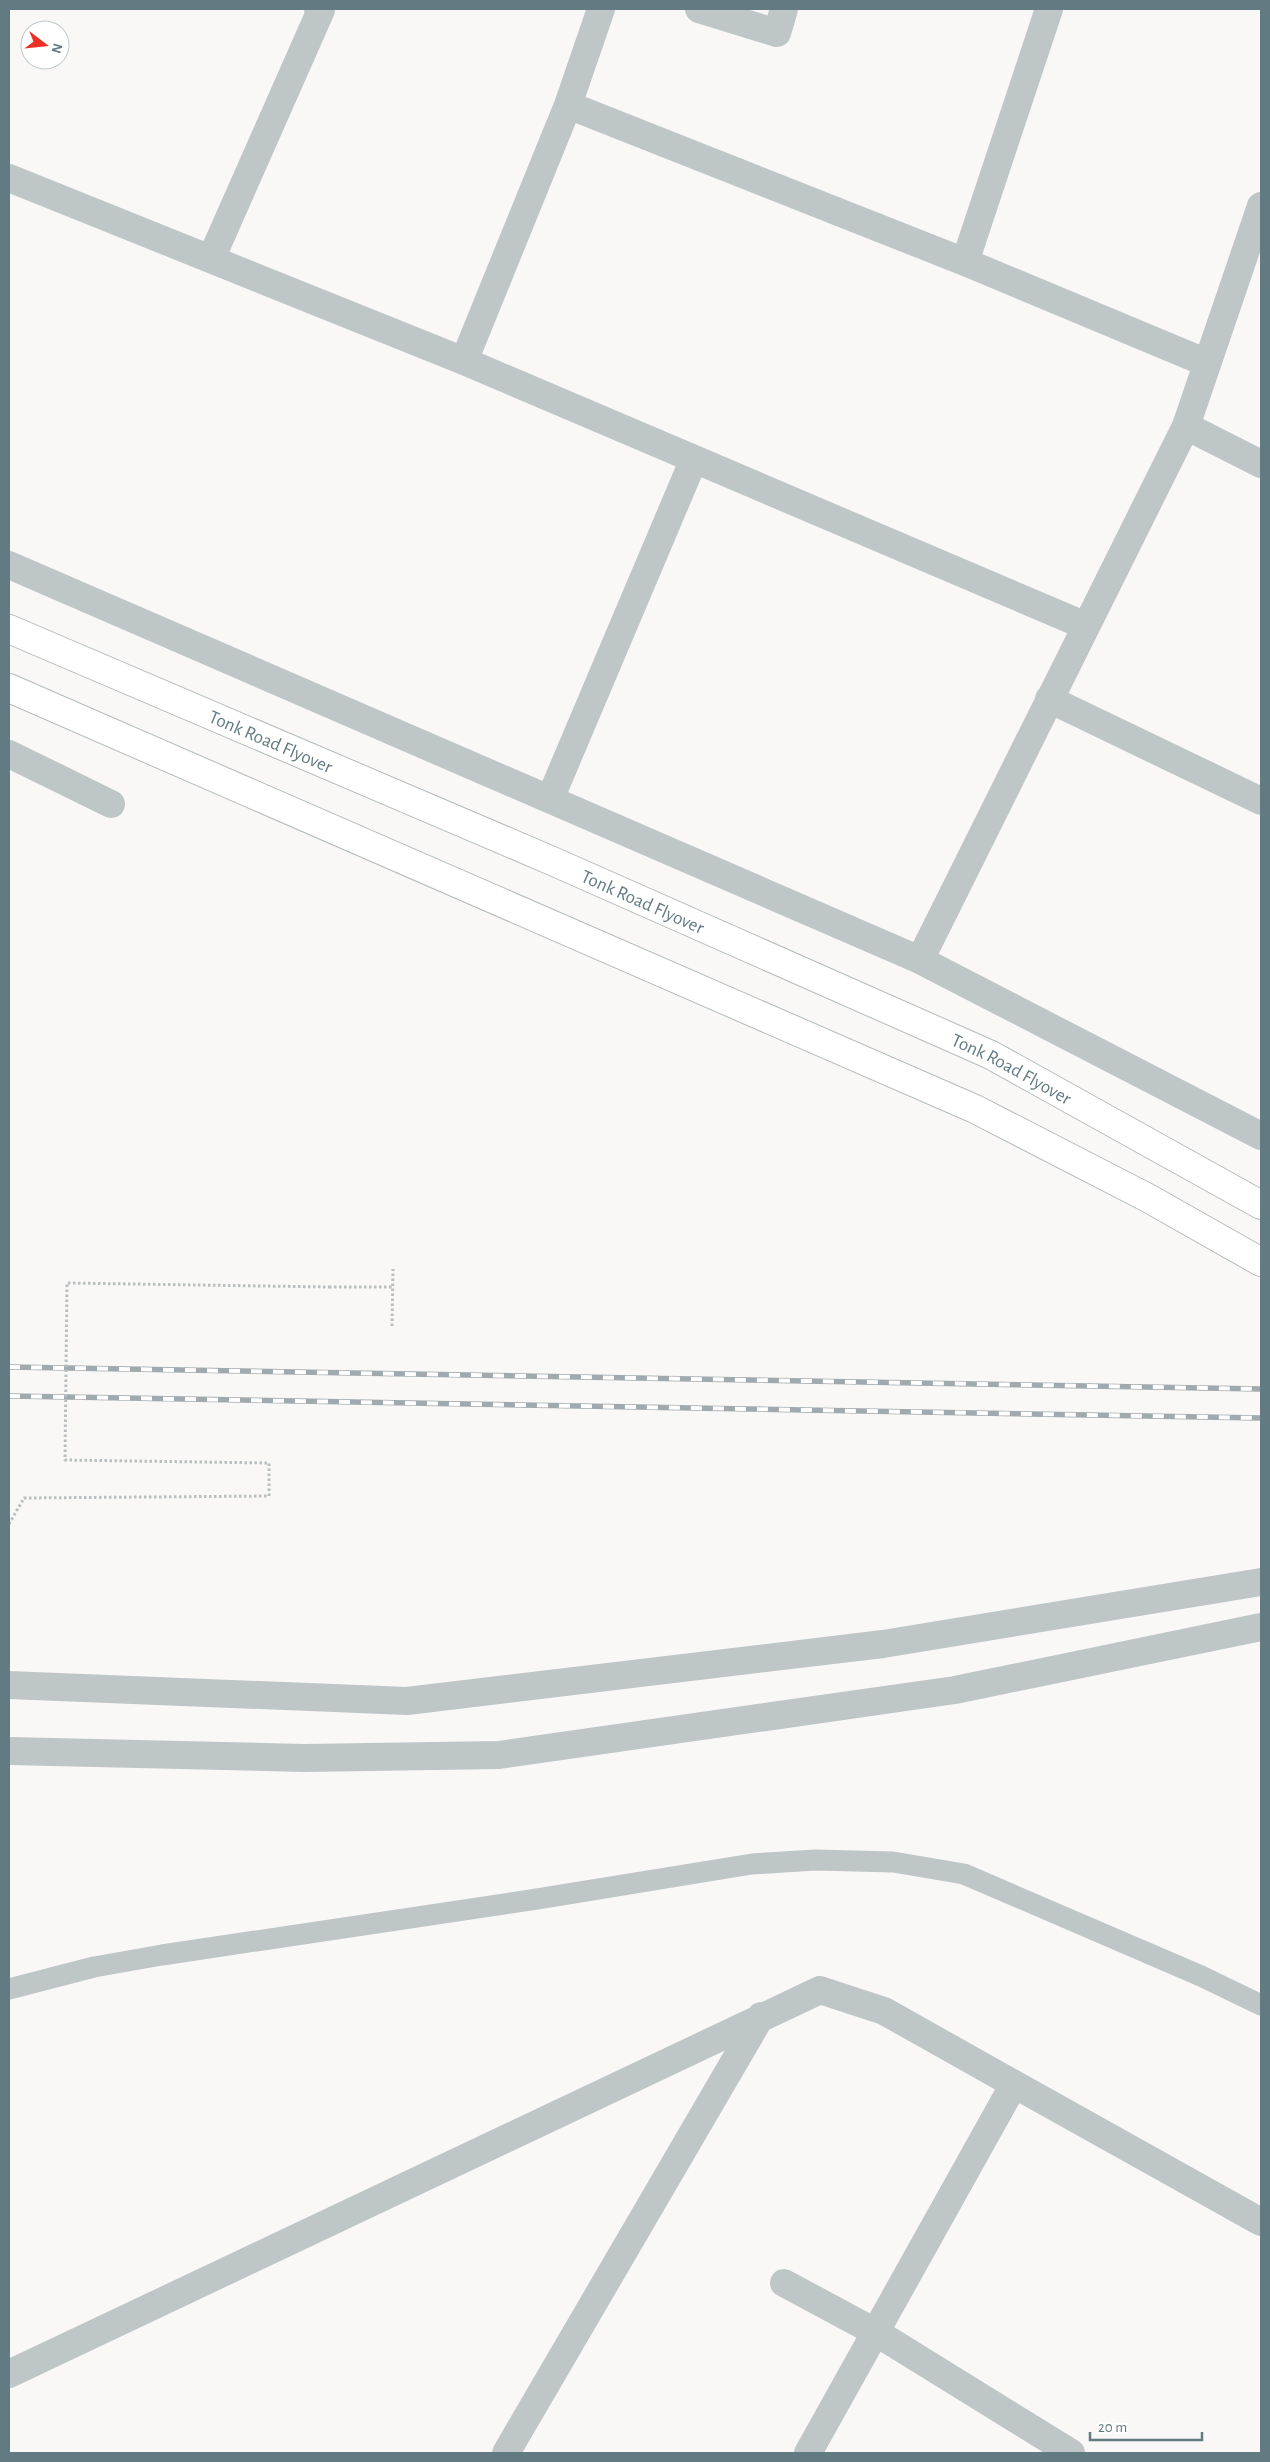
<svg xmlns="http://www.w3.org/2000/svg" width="1270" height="2462" font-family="'Alegreya Sans',sans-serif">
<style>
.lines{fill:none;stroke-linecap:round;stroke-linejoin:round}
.primary-casing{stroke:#b4bbbe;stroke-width:30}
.path{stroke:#b9bec0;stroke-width:3;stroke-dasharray:2.5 2.5;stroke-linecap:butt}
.service{stroke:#bfc6c8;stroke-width:21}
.minor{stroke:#bfc6c8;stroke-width:28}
.tertiary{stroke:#bfc6c8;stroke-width:28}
.primary{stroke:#fff;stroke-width:28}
.rail-casing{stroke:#a0aaae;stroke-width:5.5}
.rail{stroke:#fff;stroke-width:4;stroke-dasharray:11;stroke-linecap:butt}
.path-bridge{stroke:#b9bec0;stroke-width:3;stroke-dasharray:2.5 2.5;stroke-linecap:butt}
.labels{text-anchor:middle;stroke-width:5;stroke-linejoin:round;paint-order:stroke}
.street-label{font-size:19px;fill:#627a82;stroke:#fff}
</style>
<rect width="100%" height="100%" fill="#f9f8f6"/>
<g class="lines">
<!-- primary casing -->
<g class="primary-casing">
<g id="primary">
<path id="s1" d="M9,629L550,860L991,1055L1261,1205"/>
<path d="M9,688L975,1109L1148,1198L1261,1262"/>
</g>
</g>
<!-- path -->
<path class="path" d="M329,1287H392
M392,1326L393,1269
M9,1524L24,1498L269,1496"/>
<!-- service -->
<path class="service" d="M9,1989L94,1967L162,1955L537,1899L752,1864L815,1860L893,1862L964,1874L1201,1976L1261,2005"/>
<!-- minor -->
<path class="minor" d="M699,9L777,33L784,9
M568,105L965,262L1207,363
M9,178L464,361L1086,626
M211,259L321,10L318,9
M965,262L1049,9
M464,361L568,105L601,9
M1186,426L1261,464
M1049,699L1261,801
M9,754L111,804
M550,799L694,459
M920,960L1186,426L1261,206
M784,2283L877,2333L1071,2453
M9,2374L820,1990L884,2011L1014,2084
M506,2453L761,2016
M808,2453L1014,2084L1261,2222"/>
<!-- tertiary -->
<path class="tertiary" d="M9,565L920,960L1261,1136
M9,1685L407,1701L883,1644L1261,1582
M9,1751L304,1758L499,1755L955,1690L1261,1627"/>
<!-- primary -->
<use href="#primary" class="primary"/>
<!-- rail casing -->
<g class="rail-casing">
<path id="rail" d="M9,1367L1261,1389
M9,1396L1261,1418"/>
</g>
<!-- rail -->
<use href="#rail" class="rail"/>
<!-- path-bridge -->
<path class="path-bridge" d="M269,1496V1463L65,1460L67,1283L329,1287"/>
</g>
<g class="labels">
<!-- street labels -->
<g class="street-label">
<text dy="7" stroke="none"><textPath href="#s1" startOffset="285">Tonk Road Flyover</textPath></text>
<text dy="7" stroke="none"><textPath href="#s1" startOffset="690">Tonk Road Flyover</textPath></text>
<text dy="7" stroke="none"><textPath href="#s1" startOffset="1095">Tonk Road Flyover</textPath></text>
</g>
</g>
<!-- border -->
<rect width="1270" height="2462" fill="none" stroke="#627a82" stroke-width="20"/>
<!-- north arrow -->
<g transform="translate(45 45) rotate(106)"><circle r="24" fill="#ffffff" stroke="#c0cacd"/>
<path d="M0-4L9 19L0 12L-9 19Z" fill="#ea2f25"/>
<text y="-8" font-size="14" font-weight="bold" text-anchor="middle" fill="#627a82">N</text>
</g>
<!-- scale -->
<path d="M1090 2432v8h112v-8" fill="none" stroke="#627a82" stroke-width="2.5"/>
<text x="1098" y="2432" font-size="15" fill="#627a82" stroke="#ffffff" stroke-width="4" paint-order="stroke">20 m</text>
</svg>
